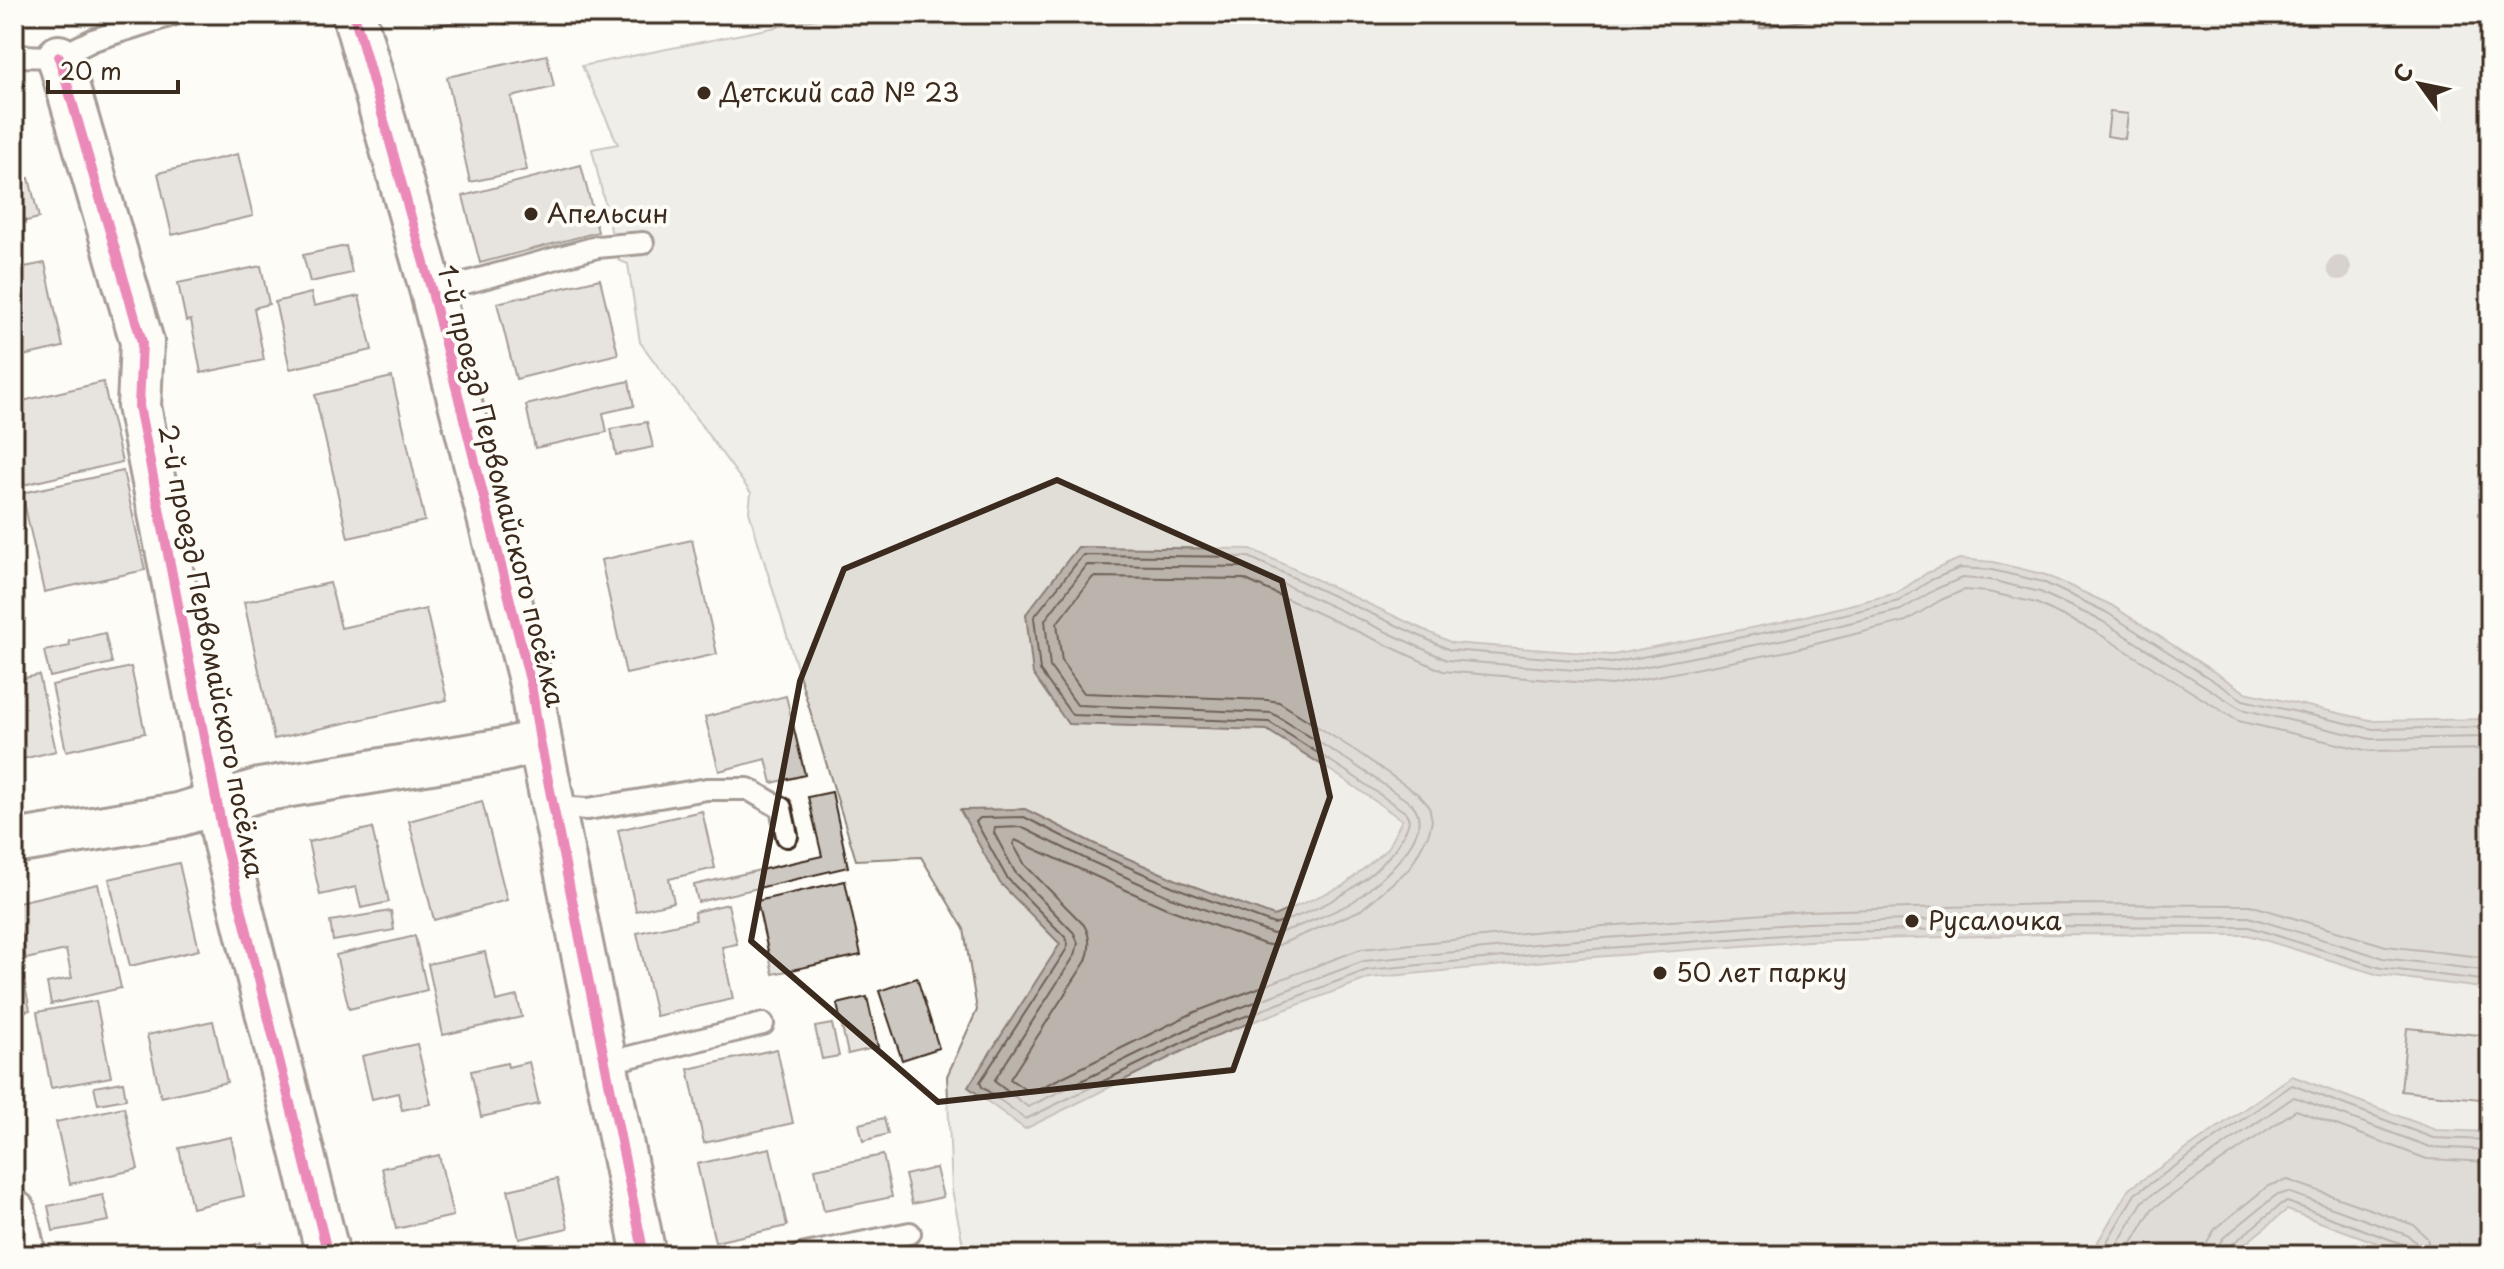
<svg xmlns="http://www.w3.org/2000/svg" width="2504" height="1269" font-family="'Playpen Sans',sans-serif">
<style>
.green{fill:#e1ded7;stroke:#8e847a;stroke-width:2}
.water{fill:#bbb4ad;stroke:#887d74;stroke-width:2}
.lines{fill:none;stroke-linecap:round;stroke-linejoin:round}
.shore{stroke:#6e6157;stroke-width:2}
.building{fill:#cdc8c2;stroke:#3b2a1e;stroke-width:2}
.lane-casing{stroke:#3b2a1e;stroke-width:26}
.street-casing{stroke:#3b2a1e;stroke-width:48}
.lane{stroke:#fdfcf7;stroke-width:20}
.street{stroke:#fdfcf7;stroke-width:42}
.cycleway-casing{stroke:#fdfcf7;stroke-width:15}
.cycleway{stroke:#d6006c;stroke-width:10}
.tree{fill:#a9a199}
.marked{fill:none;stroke:#3b2a1e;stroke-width:6;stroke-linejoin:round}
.poi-dot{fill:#3b2a1e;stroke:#fdfcf7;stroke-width:3}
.labels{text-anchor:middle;stroke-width:8;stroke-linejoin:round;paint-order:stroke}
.poi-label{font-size:26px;fill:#3b2a1e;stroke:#fdfcf7;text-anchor:start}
.street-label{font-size:26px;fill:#3b2a1e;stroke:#fdfcf7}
</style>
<rect width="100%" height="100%" fill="#fdfcf7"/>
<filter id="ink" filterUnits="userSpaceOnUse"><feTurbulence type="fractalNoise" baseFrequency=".0125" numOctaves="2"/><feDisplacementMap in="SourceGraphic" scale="16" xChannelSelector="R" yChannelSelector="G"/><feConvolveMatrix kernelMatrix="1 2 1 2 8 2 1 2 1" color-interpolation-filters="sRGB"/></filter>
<g filter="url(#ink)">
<!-- green -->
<path class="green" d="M841,14H2490V1255H965L952,1190L947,1076L977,1010L964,929L921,857L856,860L749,512L751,493L640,342L628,264L618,260L592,149L618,144L582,66Z"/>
<!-- water -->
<path class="water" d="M1078,547L1251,549L1452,643L1612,655L1781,622L1897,593L1927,573L1959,559L1993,562L2046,575L2111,605L2245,692L2374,721L2490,719V989L2379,975L2248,935L2048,934L1808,941L1567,959L1370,978L1207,1039L1025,1129L968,1087L1060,944L1000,883L960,810L1025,809L1095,844L1177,880L1274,916L1343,886L1387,849L1402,820L1342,778L1267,730L1068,724L1033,674L1026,614Z
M2292,1076L2436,1130L2490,1132V1255H2410L2287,1210L2231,1255H2090L2129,1189Z"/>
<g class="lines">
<!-- shore -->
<path class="shore" d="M2490,727L2373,729L2243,700L2106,612L2043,582L1992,570L1960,568L1931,580L1899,601L1782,629L1612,663L1450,650L1249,557L1083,555L1034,617L1040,671L1072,715L1269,722L1346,771L1405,812C1412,820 1408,825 1404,834C1381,879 1321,911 1274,924L1174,887L1092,851L1024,817L980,818L976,822L1007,878L1065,937L1068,944L1066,950L980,1082L982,1087L1026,1119L1204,1032L1367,970L1566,951L1808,933L2048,926L2249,927L2381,968L2490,981
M2490,737L2371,739L2241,709L2102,621L2040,592L1990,580L1962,578L1936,589L1901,610L1785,639L1612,673L1447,660L1247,567L1087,565L1045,620L1050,667L1077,705L1272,713L1352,763L1412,804C1439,833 1376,885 1354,901C1340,910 1289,931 1273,934L1170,897L1088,860L1021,827L995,828L994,833L1015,872L1074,933L1078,943L1075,955L994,1081L1028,1107L1200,1023L1364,961L1565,941L1807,923L2048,916L2249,917L2383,958L2490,971
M2490,749L2369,751L2238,721L2096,632L2036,603L1988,592L1964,590L1941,600L1906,621L1788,651L1611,685L1443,671L1244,579L1093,577L1057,623L1062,662L1084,693L1267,700L1279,702L1359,753L1419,795L1429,806L1432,821L1429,833L1410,868L1361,910L1276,946L1264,944L1166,908L1015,840L1013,844L1025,865L1084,925C1091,937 1091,948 1086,961L1010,1079L1030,1093L1195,1012L1361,949L1564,929L1807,911L2048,904L2250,905L2386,946L2490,958
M2099,1255L2135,1194L2292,1085L2433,1138L2490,1140
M2111,1255L2143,1201L2294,1097L2430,1147L2490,1150
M2125,1255L2152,1209L2296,1110L2427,1159L2490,1162
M2205,1255L2207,1242L2215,1229L2268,1186L2288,1180L2414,1225L2427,1238L2431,1255
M2217,1255L2218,1246L2223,1238L2275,1196L2288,1192L2407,1235L2416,1242L2419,1255
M2227,1255L2230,1246L2281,1204L2287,1202L2403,1244L2408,1248L2409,1255"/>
</g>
<!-- building -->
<path class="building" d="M433,14H480V17L435,26Z
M503,14H537V15L505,24Z
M621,14H646L623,20Z
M1757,14H1842L1760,28Z
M547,55L554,87L511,97L527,170L470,182L447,77Z
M2110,112L2128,114L2125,139L2107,136Z
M238,154L253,216L172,235L158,173Z
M581,165L598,232L480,263L463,196Z
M29,178L39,218L14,224V182Z
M346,246L352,273L310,282L303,255Z
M45,263L63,347L14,358V269Z
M261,266L269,304L254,308L264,360L201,373L191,320L186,321L178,283Z
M600,279L618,354L516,379L497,303Z
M311,293L314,306L359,296L372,350L290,369L275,302Z
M392,377L425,521L348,538L315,395Z
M629,381L634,406L603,413L607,432L535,448L526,405Z
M103,382L122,462L23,485L14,446V403Z
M647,422L653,447L616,455L611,429Z
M123,471L145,570L44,592L22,493Z
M692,540L717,654L626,674L601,560Z
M330,583L341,628L426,609L447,700L274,739L244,602Z
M105,633L112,663L50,677L44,651L70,646L69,641Z
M131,667L145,733L66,751L52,685Z
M39,675L56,751L14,761V680Z
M786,696L805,775L772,783L766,759L719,771L705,717Z
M832,792L848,867L698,902L694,885L822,856L808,797Z
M482,801L507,900L434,920L409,821Z
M702,811L715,868L669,879L674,902L636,911L618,830Z
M372,828L389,902L361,908L356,887L320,895L308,842Z
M179,863L199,950L130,966L109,879Z
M845,881L861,955L773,974L757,901Z
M98,884L121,988L51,1004L47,983L72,978L66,950L26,959L14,903Z
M728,904L737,944L722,947L733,999L656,1016L637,933L696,920L694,912Z
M391,911L394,930L333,941L330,921Z
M415,936L427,990L349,1009L336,955Z
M14,942L20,971L14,973Z
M485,952L496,1001L517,996L522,1017L443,1035L428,964Z
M917,978L939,1048L902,1060L879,991Z
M25,986L30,1010L14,1014V988Z
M867,997L878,1047L848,1054L837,1004Z
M96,1001L111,1077L51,1088L37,1012Z
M213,1021L227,1082L161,1097L147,1035Z
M832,1024L839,1056L822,1059L815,1027Z
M2407,1028L2490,1036V1100L2401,1091Z
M417,1044L431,1104L402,1110L398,1093L372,1099L362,1056Z
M777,1049L793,1123L704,1143L688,1069Z
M529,1062L539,1104L481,1117L471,1071L507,1063L508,1067Z
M123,1082L126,1099L98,1104L94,1087Z
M124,1107L138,1169L70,1184L56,1122Z
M884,1118L888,1134L863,1141L859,1124Z
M231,1137L244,1196L192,1208L179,1148Z
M770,1148L787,1226L715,1242L697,1164Z
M439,1155L453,1216L396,1229L382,1168Z
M883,1155L892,1197L824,1211L815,1169Z
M936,1168L943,1197L912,1204L905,1175Z
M557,1179L568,1228L519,1239L508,1190Z
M103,1195L109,1221L53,1231L48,1206Z
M261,1242L264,1255H202Z
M154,1244L156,1255H98Z"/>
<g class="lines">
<!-- lane casing -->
<g class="lane-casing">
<path id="lane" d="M14,56L59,57L93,40L175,14
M432,292L597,247L643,243
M554,807L588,809L707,789H748L781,808L787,836
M605,1063L763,1024
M801,1255L910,1233"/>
</g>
<!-- street casing -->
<g class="street-casing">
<path id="street" d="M354,14L432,292L531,684L540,741L644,1255
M59,57L142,342L139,406L225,844L328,1255
M14,842L178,815L260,790L504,750L540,741
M14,1212L24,1255"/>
</g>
<!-- lane -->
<use href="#lane" class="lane"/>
<!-- street -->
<use href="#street" class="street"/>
<!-- cycleway casing -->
<g class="cycleway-casing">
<path id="cycleway" d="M354,14L432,292L531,684L540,741L644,1255
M59,57L142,342L139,406L225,844L328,1255"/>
</g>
<!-- cycleway -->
<use href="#cycleway" class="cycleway"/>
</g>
<!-- trees -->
<circle class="tree" cx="2339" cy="268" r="12"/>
</g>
<!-- marked area -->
<path d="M0 0H2504V1269H0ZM1057,480L1282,581L1330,797L1233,1070L938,1102L751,941L800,681L844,569Z" fill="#fdfcf7" fill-opacity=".55" fill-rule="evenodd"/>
<path class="marked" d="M1057,480L1282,581L1330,797L1233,1070L938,1102L751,941L800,681L844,569Z"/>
<!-- markers -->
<g class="poi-dot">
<circle cx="704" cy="93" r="8"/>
<circle cx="531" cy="214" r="8"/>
<circle cx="1912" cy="921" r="8"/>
<circle cx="1660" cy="973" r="8"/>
</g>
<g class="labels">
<!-- poi labels -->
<g class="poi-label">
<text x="720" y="102">Детский сад № 23</text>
<text x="547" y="223">Апельсин</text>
<text x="1928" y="930">Русалочка</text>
<text x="1676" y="982">50 лет парку</text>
</g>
<!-- street labels -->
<g class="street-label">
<text transform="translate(501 486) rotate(76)" y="9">1-й проезд Первомайского посёлка</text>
<text transform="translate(211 651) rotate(79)" y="9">2-й проезд Первомайского посёлка</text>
</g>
</g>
<!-- margin -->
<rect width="2504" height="1269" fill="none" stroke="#fdfcf7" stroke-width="48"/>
<rect x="24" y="24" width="2456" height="1221" fill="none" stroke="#3b2a1e" stroke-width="3" filter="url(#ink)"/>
<!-- north arrow -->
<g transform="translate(2420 84) rotate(303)" stroke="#fdfcf7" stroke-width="6" paint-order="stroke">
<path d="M0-6L14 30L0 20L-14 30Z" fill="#3b2a1e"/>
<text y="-12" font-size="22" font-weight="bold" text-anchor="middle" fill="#3b2a1e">С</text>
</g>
<!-- scale -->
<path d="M48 80v12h130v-12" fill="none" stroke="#3b2a1e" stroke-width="4"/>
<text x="60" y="80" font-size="24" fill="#3b2a1e" stroke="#fdfcf7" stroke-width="6" paint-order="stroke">20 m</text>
</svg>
